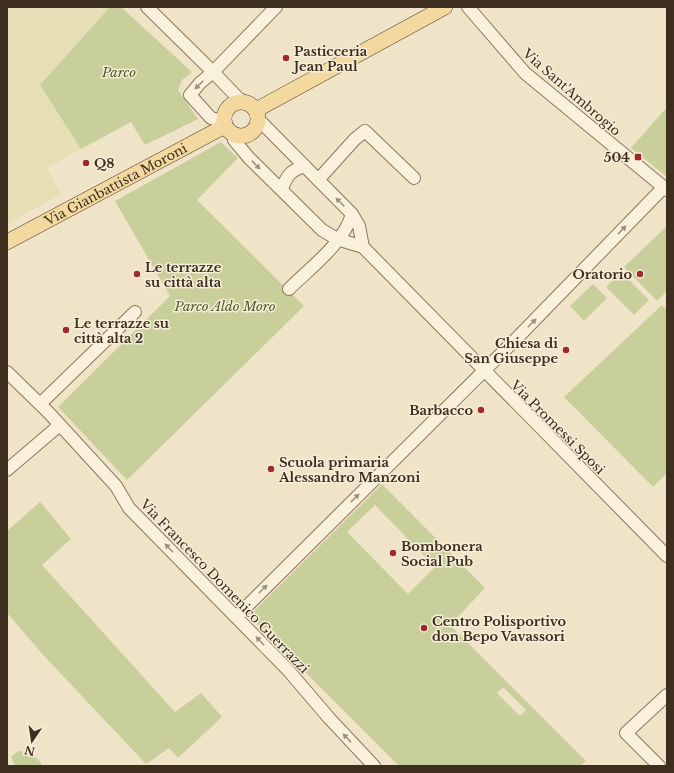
<svg xmlns="http://www.w3.org/2000/svg" width="674" height="773" font-family="'Libre Baskerville',serif">
<style>
.farmland{fill:#e6deb5}
.green{fill:#c9cf9b;fill-rule:evenodd}
.lines{fill:none;stroke-linecap:round;stroke-linejoin:round}
.minor-casing{stroke:#8d765c;stroke-width:14}
.major-casing{stroke:#5b4430;stroke-width:16}
.minor{stroke:#faf1dc;stroke-width:12}
.major{stroke:#f3d9a0;stroke-width:15}
.oneway{fill:#9c907e}
.poi-dot{fill:#9e2a2b;stroke:#f7eed8;stroke-width:1.5}
.labels{text-anchor:middle;stroke-width:3;stroke-linejoin:round;paint-order:stroke}
.poi-label{font-size:13px;font-weight:bold;fill:#3d2e20;stroke:#f7eed8;text-anchor:start}
.park-label{font-size:13px;font-style:italic;fill:#4d5a26;stroke:#f7eed8}
.street-label{font-size:13px;fill:#3d2e20;stroke:#f7eed8}
</style>
<rect width="100%" height="100%" fill="#f0e4c8"/>
<!-- farmland -->
<path class="farmland" d="M7,7H110L40,85L81,149L47,168L61,194L7,224Z"/>
<!-- green -->
<path class="green" d="M110,7H121L192,72L182,80L178,90L198,119L145,145L131,122L81,149L40,85Z
M667,107V177L631,148Z
M221,142L238,158L197,200L304,306L127,480L58,407L170,296L115,201Z
M667,226V291L657,301L624,267Z
M621,272L649,300L634,315L606,287Z
M593,284L607,298L584,321L570,306Z
M662,305L667,310V473L653,487L564,397Z
M382,484L485,588L450,625L586,761L580,766H399L249,616ZM375,505L435,567L408,594L347,532ZM503,687L526,710L520,716L497,693Z
M40,502L71,539L42,565L175,712L201,693L222,717L178,758L169,748L146,764L46,658L7,613V531Z
M18,751C29,752 37,756 43,766H15L11,757Z"/>
<g class="lines">
<!-- minor casing -->
<g class="minor-casing">
<path id="minor" d="M147,7L213,72L276,7
M468,7L525,73L667,190
M258,119L352,214L359,226L363,247
M224,122L211,118L190,95L200,83L213,72L239,99L248,103
M233,134L234,140L249,158L322,230L337,239L363,247L667,556
M318,180L355,139L365,131L414,178
M282,189C287,175 291,170 305,166
M289,289C310,268 344,243 352,214
M7,372L49,413L116,486L129,508L288,670L329,718L374,766
M40,404L135,312
M7,470L55,429L59,424
M236,617L518,337L664,187
M659,766L626,733L667,695"/>
</g>
<!-- major casing -->
<g class="major-casing">
<g id="major">
<circle cx="241" cy="119" r="17"/>
<path d="M256,110L445,7"/>
<path id="s1" d="M7,242L225,126"/>
</g>
</g>
<!-- minor -->
<use href="#minor" class="minor"/>
<!-- major -->
<use href="#major" class="major"/>
</g>
<!-- one-way arrows -->
<defs><path id="oneway-solid" d="M-6-.8H1V-3.2L6.5 0L1 3.2V.8H-6Z"/></defs>
<g class="oneway">
<use href="#oneway-solid" transform="translate(199 85) rotate(135)"/>
<use href="#oneway-solid" transform="translate(256 165) rotate(45)"/>
<use href="#oneway-solid" transform="translate(340 202) rotate(-135)"/>
<use href="#oneway-solid" transform="translate(622 230) rotate(-46)"/>
<use href="#oneway-solid" transform="translate(532 323) rotate(-45)"/>
<use href="#oneway-solid" transform="translate(355 498) rotate(-45)"/>
<use href="#oneway-solid" transform="translate(169 548) rotate(-134)"/>
<use href="#oneway-solid" transform="translate(263 589) rotate(-45)"/>
<use href="#oneway-solid" transform="translate(260 641) rotate(-134)"/>
<use href="#oneway-solid" transform="translate(347 738) rotate(-133)"/>
</g>
<!-- markers -->
<g class="poi-dot">
<circle cx="286" cy="58" r="4"/>
<rect x="634" y="153" width="8" height="8" rx="2"/>
<circle cx="86" cy="163" r="4"/>
<circle cx="137" cy="274" r="4"/>
<circle cx="640" cy="274" r="4"/>
<circle cx="66" cy="330" r="4"/>
<circle cx="566" cy="350" r="4"/>
<circle cx="481" cy="410" r="4"/>
<circle cx="271" cy="469" r="4"/>
<circle cx="393" cy="553" r="4"/>
<circle cx="424" cy="628" r="4"/>
</g>
<g class="labels">
<!-- poi labels -->
<g class="poi-label">
<text x="294" y="56">Pasticceria<tspan x="294" dy="15">Jean Paul</tspan></text>
<text x="630" y="162" text-anchor="end">504</text>
<text x="94" y="168">Q8</text>
<text x="145" y="272">Le terrazze<tspan x="145" dy="15">su città alta</tspan></text>
<text x="632" y="279" text-anchor="end">Oratorio</text>
<text x="74" y="328">Le terrazze su<tspan x="74" dy="15">città alta 2</tspan></text>
<text x="558" y="348" text-anchor="end">Chiesa di<tspan x="558" dy="15">San Giuseppe</tspan></text>
<text x="473" y="415" text-anchor="end">Barbacco</text>
<text x="279" y="467">Scuola primaria<tspan x="279" dy="15">Alessandro Manzoni</tspan></text>
<text x="401" y="551">Bombonera<tspan x="401" dy="15">Social Pub</tspan></text>
<text x="432" y="626">Centro Polisportivo<tspan x="432" dy="15">don Bepo Vavassori</tspan></text>
</g>
<!-- park labels -->
<g class="park-label">
<text x="119" y="77">Parco</text>
<text x="225" y="311">Parco Aldo Moro</text>
</g>
<!-- street labels -->
<g class="street-label">
<text transform="translate(572 92) rotate(41)" y="5">Via Sant'Ambrogio</text>
<text dy="5" stroke="none"><textPath href="#s1" startOffset="123">Via Gianbattista Moroni</textPath></text>
<text transform="translate(558 427) rotate(45)" y="5">Via Promessi Sposi</text>
<text transform="translate(225 586) rotate(46)" y="5">Via Francesco Domenico Guerrazzi</text>
</g>
</g>
<!-- border -->
<rect width="674" height="773" fill="none" stroke="#3d2e20" stroke-width="16"/>
<!-- north arrow -->
<g transform="translate(32 741) rotate(193)" stroke="#f7eed8" stroke-width="3" paint-order="stroke">
<path d="M0-3L7 15L0 10L-7 15Z" fill="#3d2e20"/>
<text y="-6" font-size="11" font-weight="bold" text-anchor="middle" fill="#3d2e20">N</text>
</g>
</svg>
